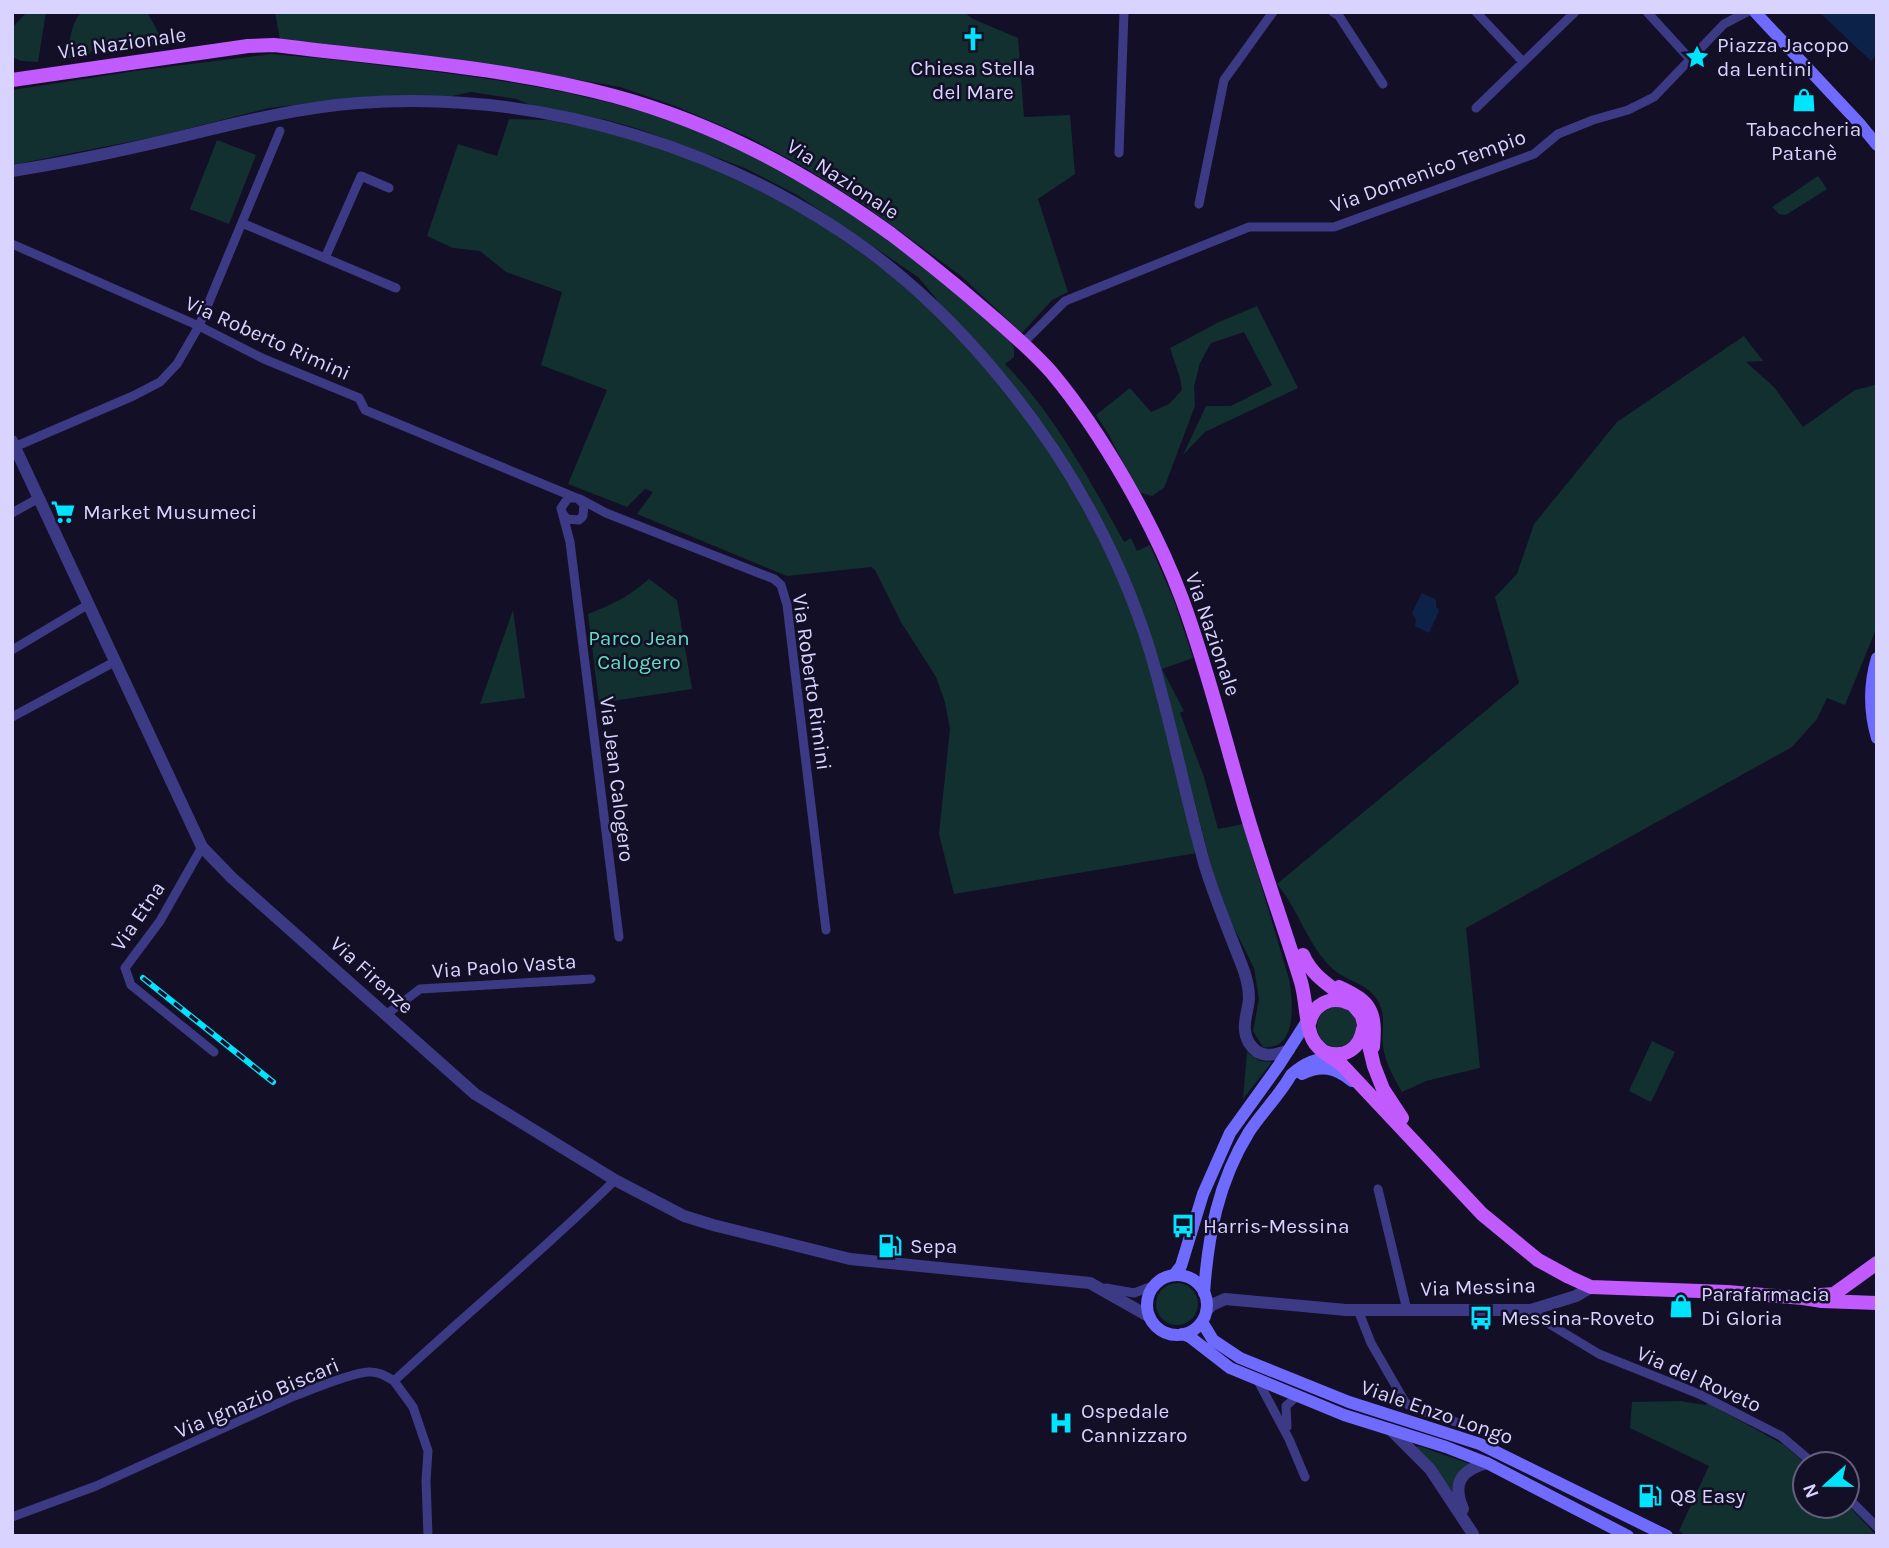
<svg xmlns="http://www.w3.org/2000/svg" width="1889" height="1548" font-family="Karla,sans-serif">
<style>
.green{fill:#12302f}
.water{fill:#0c2248}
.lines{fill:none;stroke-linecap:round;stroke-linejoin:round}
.minor{stroke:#3d3a85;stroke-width:9}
.tertiary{stroke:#3d3a85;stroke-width:12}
.secondary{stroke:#6f6bff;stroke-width:12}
.primary{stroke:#c25bff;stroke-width:14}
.rail-casing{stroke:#00e5ff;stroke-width:6}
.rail{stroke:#130f26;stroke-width:3.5;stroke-dasharray:10;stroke-linecap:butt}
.labels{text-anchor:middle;stroke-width:5;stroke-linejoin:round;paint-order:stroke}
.street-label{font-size:21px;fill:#d9d4ff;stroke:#130f26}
.poi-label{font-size:21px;fill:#d9d4ff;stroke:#130f26;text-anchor:start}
.park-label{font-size:21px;fill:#5fe0c0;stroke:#130f26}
</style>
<rect width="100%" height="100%" fill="#130f26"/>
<!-- green -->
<path class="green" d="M27,12H46L38,62L21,61L12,57V28Z
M82,12H147L164,43L107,52L100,45H95L87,58H67C70,43 70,23 82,12Z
M275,12H964L973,19L1018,38L1024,117L1070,115L1075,174L1038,199L1068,292L1052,300L1022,333L961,276L864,205L804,167L748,137L675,106L620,87L563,77L346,46L280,40Z
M272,54C325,58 377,65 430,71C539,85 647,103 747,153C800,179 851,213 900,249C938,276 973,310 1009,340L1014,347V357L1005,364C1055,415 1089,479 1124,542L1131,538L1137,551L1150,545L1174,600L1193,658L1162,669L1184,711L1180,713L1204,777L1218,829L1243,824L1289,979C1293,1001 1298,1051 1263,1047L1253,1031L1259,999L1254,968L1231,922L1213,873L1164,685L1092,505L942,309L935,297L918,277L797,195L745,168L639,129L607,120L533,106L516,99L471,92L443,98L364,97L269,108L159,136L12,165V90L142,70Z
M509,119L548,120L604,131L650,144L721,172L808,215L887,272L923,303L976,354L1050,449L1106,549L1144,644L1197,853L954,894L939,834L950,729L945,702L936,677L901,622L875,570L871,567L787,576L637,514L653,492L645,489L627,507L568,484L607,390L541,365L562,292L506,272L480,251L453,248L427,236L458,144L497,156Z
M217,140L256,155L229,224L190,209Z
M1818,176L1827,189L1786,215L1779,214L1772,207Z
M1257,306L1298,388L1205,432L1183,455L1206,406H1231L1272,385L1244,332L1211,343L1200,363L1194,387L1195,406L1164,488L1152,496L1138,492L1109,435L1096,415L1130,388L1151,412L1169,404L1182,390L1180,378L1170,348L1219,322Z
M1744,336L1763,361L1746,362L1774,387L1803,427L1855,390L1875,385L1877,388V627L1845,705L1827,698L1817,719L1792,747L1466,928L1480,1068L1426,1081L1402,1092C1394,1078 1386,1064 1383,1047C1381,1032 1386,1020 1380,1005C1371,984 1350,983 1334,970C1308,947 1299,910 1277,884L1519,683L1495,597L1517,574L1534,524L1617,422Z
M649,579L677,600L692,689L599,703L588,614C611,605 630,596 649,579Z
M513,610L525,698L480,704Z
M1317 1027a20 20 0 1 1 40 0a20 20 0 1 1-40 0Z
M1652,1041L1675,1052L1651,1102L1629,1091Z
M1247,1052L1260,1061L1272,1062L1243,1099Z
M1156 1304a21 21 0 1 1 42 0a21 21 0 1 1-42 0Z
M1680,1401L1705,1405L1708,1403L1784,1445L1806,1464L1805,1506H1847V1504L1877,1536H1686L1679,1531L1709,1466L1630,1428L1632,1402Z
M1419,1446L1470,1464C1460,1473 1453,1477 1453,1492L1416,1447Z"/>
<!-- water -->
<path class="water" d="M1819,12H1877V55L1871,61Z
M1422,593L1436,600V606L1439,611L1429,633L1415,626L1416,620L1412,613Z"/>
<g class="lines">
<!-- minor -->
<path class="minor" d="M1333,12L1339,16L1383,84
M1476,12L1523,62
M1647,12L1690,59
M1476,108L1575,12
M1119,153L1124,12
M1199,204L1224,80L1273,12
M242,223L396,288
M12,244L199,326L264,359L359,398L365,410L574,497
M325,258L361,176L389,188
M1023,343L1065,301L1249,227H1334L1534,154L1558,134L1593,120L1628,110L1654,97L1724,24L1747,12
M12,448L133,396L160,382L177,364L199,326L280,131
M580,499L606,513L774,579L781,585L787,605L826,930
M12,513L39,498
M563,514L567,519L579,520L583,516L584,504L577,498H568L561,508L570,542L619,937
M12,650L89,604
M12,717L116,661
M202,847L160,921L125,968L131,985L214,1052
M387,1014L420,989L591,979
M1378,1189L1407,1310
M1106,1288L1134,1293L1155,1285
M1358,1310L1371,1343L1405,1402L1412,1408L1459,1423
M1531,1310L1551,1325L1599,1354L1699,1394L1781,1436L1814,1464
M1257,1379L1289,1439L1305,1477
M394,1381L413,1407L428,1451L426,1481L428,1536
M1287,1427L1286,1406L1297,1396
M1847,1497L1877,1527
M12,1517L96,1486L292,1397C311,1390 350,1373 368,1372C378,1371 386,1376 394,1381C467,1313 544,1250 615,1180"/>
<!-- tertiary -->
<path class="tertiary" d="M12,171C64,163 116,152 167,140C230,125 292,108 358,103C543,89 741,150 887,265C952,317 1008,382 1054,450C1095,512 1128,580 1150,651C1171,722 1185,795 1205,866C1216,902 1231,936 1244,971C1247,980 1249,988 1249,998C1248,1014 1240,1027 1249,1043C1259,1059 1274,1056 1289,1050
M12,441L202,847L232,878L475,1094L615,1180L684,1216L713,1225L850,1259L1090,1283L1150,1317
M1206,1311L1212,1305L1225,1299L1346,1310H1531L1576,1296L1591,1287
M1391,1430L1430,1469L1473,1534
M1463,1509C1452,1483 1461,1470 1487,1463"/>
<!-- secondary -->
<path class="secondary" d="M1755,12L1859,123L1877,145
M1877,658C1869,685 1869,711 1877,738
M1302,1074C1321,1064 1336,1068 1352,1081
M1174,1275L1181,1266L1203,1194L1230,1133L1279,1065L1309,1018
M1147 1305a30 30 0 1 1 60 0a30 30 0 1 1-60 0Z
M1204,1293C1208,1236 1218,1182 1249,1132C1262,1112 1279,1096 1291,1075C1305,1062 1317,1059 1336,1055
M1202,1322L1213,1340L1240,1358L1349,1402L1480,1444L1667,1536
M1182,1334L1190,1337L1230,1368L1344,1415L1446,1447L1487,1463L1628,1536"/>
<!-- primary -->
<path class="primary" d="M12,80L248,46L274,45C386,59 506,67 614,96C717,124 805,172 891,234C924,259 955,284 986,311C1009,331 1032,350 1052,373C1102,433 1155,526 1182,599C1205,661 1221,725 1239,787C1257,853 1281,917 1301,982C1306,999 1306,1026 1312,1038C1317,1050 1332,1057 1342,1065L1482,1214L1538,1260L1569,1277L1591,1287L1727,1292L1803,1298L1822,1301L1877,1303
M1303,955C1316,985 1345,990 1362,1016L1374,1066L1383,1089L1402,1118
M1339,987C1372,1002 1376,1012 1373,1047
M1309,1024C1313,1004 1331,995 1349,1003
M1325,1052C1344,1059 1360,1049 1363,1029
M1821,1295L1834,1294L1877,1263"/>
<!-- rail casing -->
<g class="rail-casing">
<path id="rail" d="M143,978L273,1082"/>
</g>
<!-- rail -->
<use href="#rail" class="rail"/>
</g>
<!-- icons -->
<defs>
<g id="church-bare" transform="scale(1.89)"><path d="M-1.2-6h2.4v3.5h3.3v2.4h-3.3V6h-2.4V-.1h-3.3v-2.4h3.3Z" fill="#00e5ff" stroke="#130f26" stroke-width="2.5" paint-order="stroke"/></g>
<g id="sight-bare" transform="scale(1.89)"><path d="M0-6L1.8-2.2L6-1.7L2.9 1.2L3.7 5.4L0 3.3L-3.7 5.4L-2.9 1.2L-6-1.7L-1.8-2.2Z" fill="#00e5ff" stroke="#130f26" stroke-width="2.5" paint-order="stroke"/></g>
<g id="shop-bare" transform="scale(1.89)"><path d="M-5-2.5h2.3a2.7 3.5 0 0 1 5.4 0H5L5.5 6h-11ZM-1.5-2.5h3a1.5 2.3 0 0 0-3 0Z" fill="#00e5ff" stroke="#130f26" stroke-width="2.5" paint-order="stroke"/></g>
<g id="supermarket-bare" transform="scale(1.89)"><path d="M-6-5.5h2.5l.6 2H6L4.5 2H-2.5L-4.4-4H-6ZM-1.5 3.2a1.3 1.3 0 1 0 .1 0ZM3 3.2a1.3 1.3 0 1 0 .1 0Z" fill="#00e5ff" stroke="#130f26" stroke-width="2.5" paint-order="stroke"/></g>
<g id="bus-bare" transform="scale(1.89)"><path d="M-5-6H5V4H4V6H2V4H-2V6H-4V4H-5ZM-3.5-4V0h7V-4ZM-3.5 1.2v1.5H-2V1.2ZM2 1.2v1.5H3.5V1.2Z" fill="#00e5ff" stroke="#130f26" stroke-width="2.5" paint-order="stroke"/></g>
<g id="fuel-bare" transform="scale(1.89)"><path d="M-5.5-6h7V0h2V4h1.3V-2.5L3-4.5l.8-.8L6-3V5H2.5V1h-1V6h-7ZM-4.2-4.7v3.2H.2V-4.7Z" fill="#00e5ff" stroke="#130f26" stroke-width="2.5" paint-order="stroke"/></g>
<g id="hospital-bare" transform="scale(1.89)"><path d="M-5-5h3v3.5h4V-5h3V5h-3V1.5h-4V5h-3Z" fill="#00e5ff" stroke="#130f26" stroke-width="2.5" paint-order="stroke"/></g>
</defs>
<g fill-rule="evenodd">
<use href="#church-bare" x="973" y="39"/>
<use href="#sight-bare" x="1697" y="57"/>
<use href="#shop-bare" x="1804" y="100"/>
<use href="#supermarket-bare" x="63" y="512"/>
<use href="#bus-bare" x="1183" y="1226"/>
<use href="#fuel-bare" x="890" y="1246"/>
<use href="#shop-bare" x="1681" y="1306"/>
<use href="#bus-bare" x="1481" y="1318"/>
<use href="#hospital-bare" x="1061" y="1423"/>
<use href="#fuel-bare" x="1650" y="1496"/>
</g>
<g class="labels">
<!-- street labels -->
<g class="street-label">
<text transform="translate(122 43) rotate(-8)" y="7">Via Nazionale</text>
<text transform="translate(1428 171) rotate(-20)" y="7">Via Domenico Tempio</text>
<text transform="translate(843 179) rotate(33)" y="7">Via Nazionale</text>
<text transform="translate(268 338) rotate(24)" y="7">Via Roberto Rimini</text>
<text transform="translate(1213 634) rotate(71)" y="7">Via Nazionale</text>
<text transform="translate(812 682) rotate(82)" y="7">Via Roberto Rimini</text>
<text transform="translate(617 779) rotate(83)" y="7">Via Jean Calogero</text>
<text transform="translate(138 916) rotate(-56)" y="7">Via Etna</text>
<text transform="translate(504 966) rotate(-4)" y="7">Via Paolo Vasta</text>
<text transform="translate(372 975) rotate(42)" y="7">Via Firenze</text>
<text transform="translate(1478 1287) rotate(-2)" y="7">Via Messina</text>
<text transform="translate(1699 1379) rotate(24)" y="7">Via del Roveto</text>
<text transform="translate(257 1398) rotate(-23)" y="7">Via Ignazio Biscari</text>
<text transform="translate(1437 1412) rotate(19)" y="7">Viale Enzo Longo</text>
</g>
<!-- poi labels -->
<g class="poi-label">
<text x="1717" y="52">Piazza Jacopo<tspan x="1717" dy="24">da Lentini</tspan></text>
<text x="973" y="75" text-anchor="middle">Chiesa Stella<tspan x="973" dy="24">del Mare</tspan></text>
<text x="1804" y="136" text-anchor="middle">Tabaccheria<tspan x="1804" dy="24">Patanè</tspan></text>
<text x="83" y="519">Market Musumeci</text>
<text x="1203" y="1233">Harris-Messina</text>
<text x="910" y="1253">Sepa</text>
<text x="1701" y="1301">Parafarmacia<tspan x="1701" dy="24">Di Gloria</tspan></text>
<text x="1501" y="1325">Messina-Roveto</text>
<text x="1081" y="1418">Ospedale<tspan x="1081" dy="24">Cannizzaro</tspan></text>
<text x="1670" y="1503">Q8 Easy</text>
</g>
<!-- park labels -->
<g class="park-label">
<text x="639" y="645">Parco Jean<tspan x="639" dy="24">Calogero</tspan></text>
</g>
</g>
<!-- border -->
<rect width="1889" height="1548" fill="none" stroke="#d9d4ff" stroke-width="28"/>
<!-- north arrow -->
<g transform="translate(1826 1485) rotate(249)"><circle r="33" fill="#130f26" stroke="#625e7d" stroke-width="2"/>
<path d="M0-5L12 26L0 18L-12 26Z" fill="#00e5ff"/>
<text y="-10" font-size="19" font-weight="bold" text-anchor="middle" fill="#d9d4ff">N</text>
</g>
</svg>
